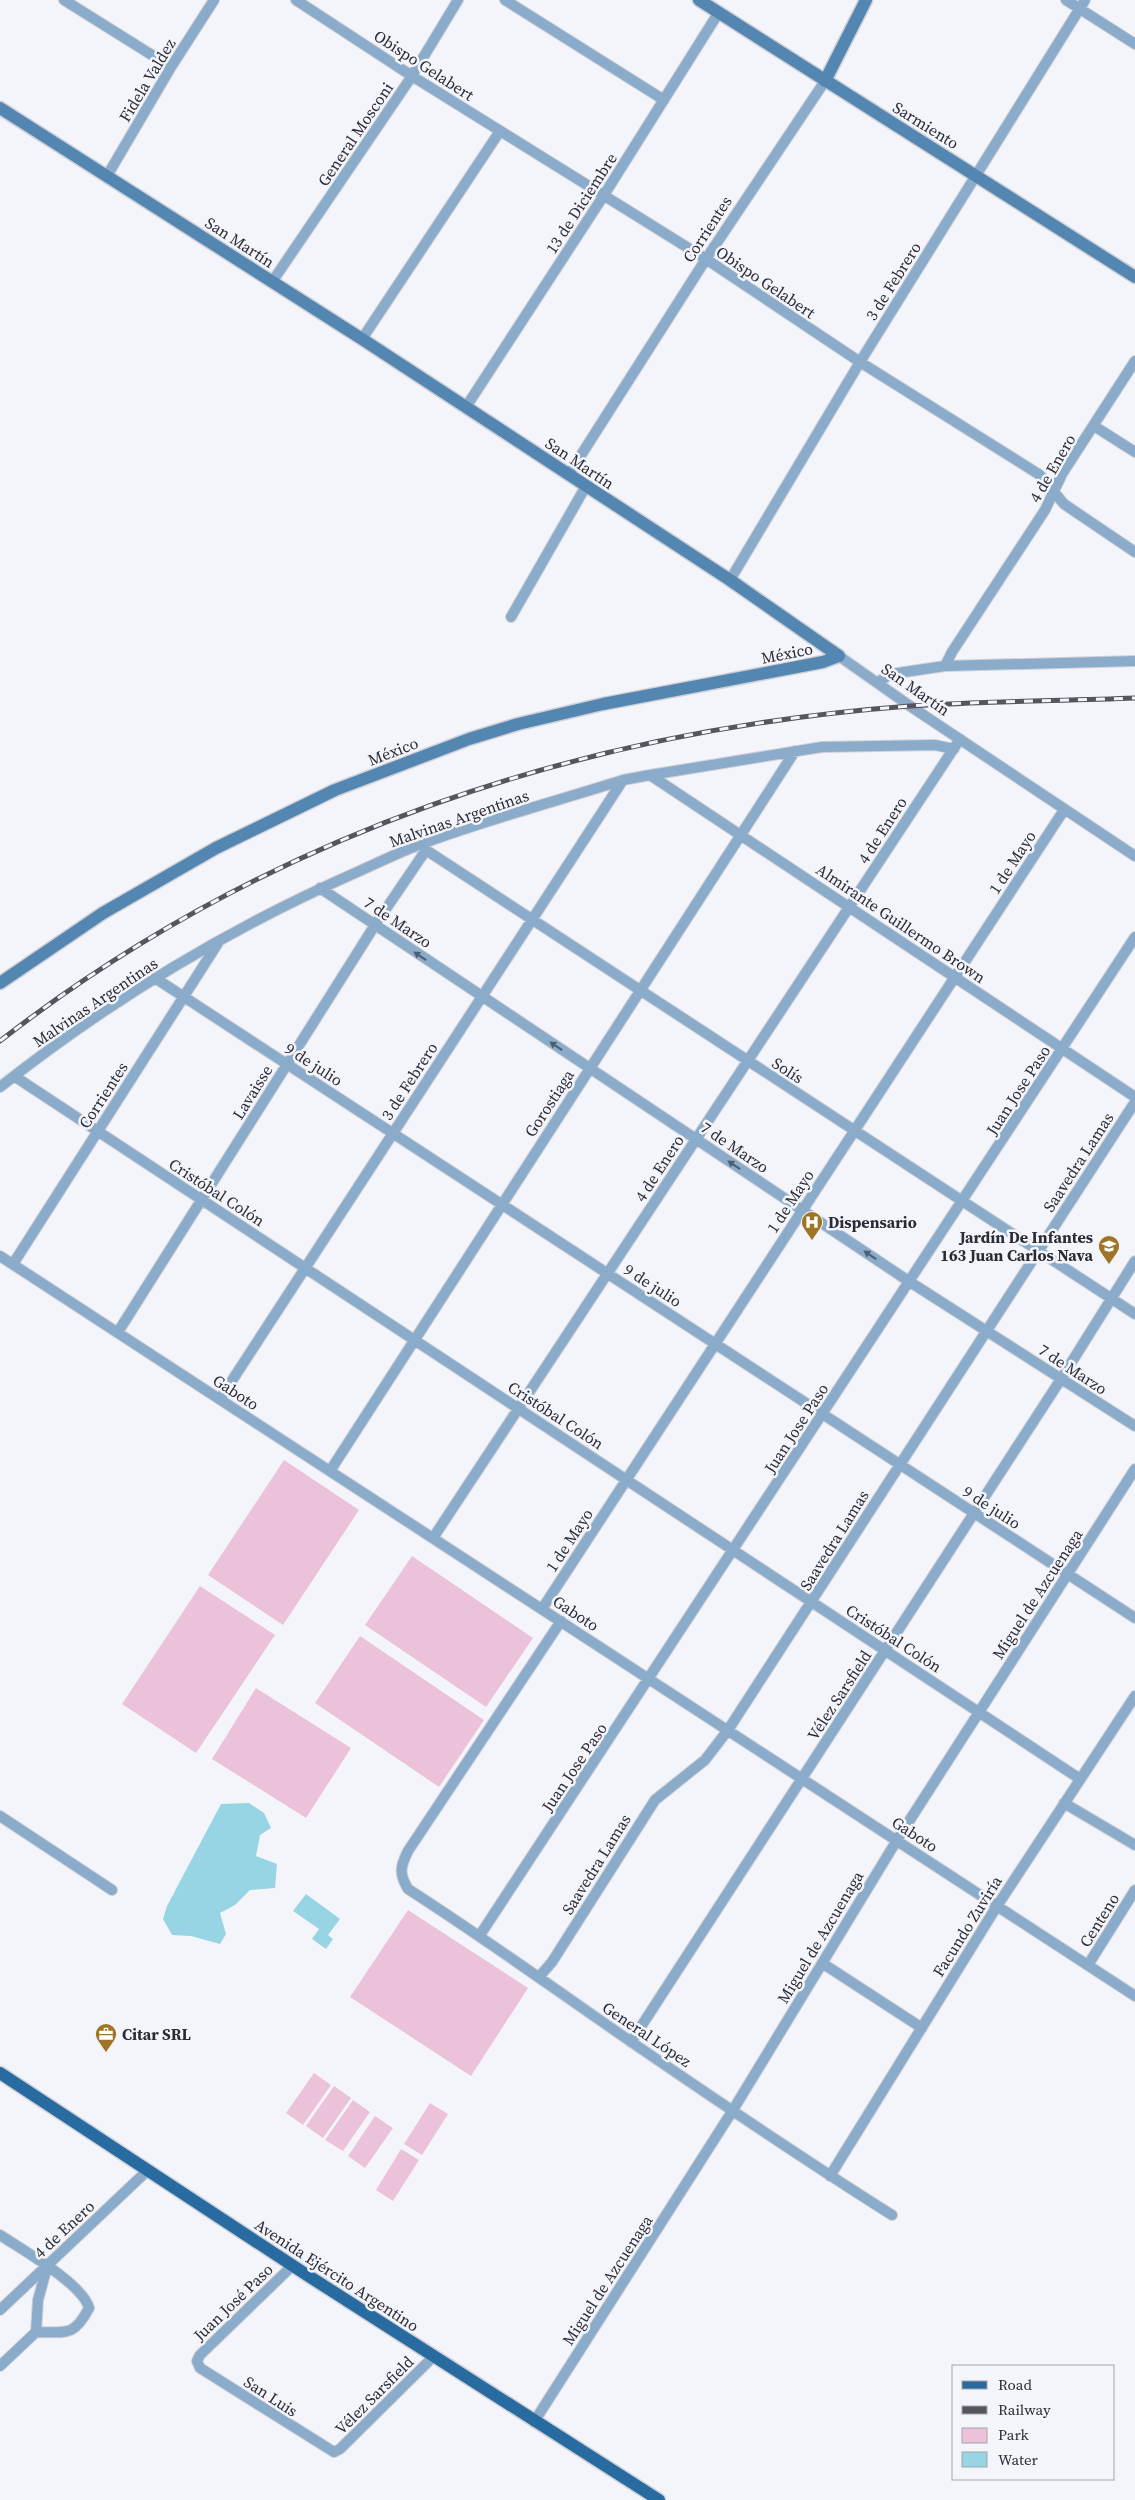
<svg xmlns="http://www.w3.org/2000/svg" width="1135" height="2500" font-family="'Source Serif 4',serif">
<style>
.green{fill:#ecc2db}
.water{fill:#97d5e4}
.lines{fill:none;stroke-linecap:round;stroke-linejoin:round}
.street-casing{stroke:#d0d1d8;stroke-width:12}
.secondary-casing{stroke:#d0d1d8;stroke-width:15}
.primary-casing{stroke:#d0d1d8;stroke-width:15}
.street{stroke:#8aabc9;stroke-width:10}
.secondary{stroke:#5386b1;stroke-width:12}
.primary{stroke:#276ba0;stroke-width:12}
.rail-casing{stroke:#54555f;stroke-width:5}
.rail{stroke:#f4f5fb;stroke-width:3;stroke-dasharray:9;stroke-linecap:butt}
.oneway{fill:#505e71}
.labels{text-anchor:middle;stroke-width:5;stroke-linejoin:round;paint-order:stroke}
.street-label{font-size:16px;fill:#2a2b36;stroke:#f4f5fb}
.poi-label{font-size:16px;font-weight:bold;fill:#2a2b36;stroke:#f4f5fb;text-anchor:start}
</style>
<rect width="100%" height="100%" fill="#f4f5fb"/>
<!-- green -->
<path class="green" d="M284,1460L359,1510L283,1625L208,1575Z
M412,1556L533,1638L486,1707L365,1625Z
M200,1586L275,1635L196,1753L122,1704Z
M360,1636L484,1720L439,1787L315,1703Z
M256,1688L351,1748L306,1818L212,1759Z
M408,1910L528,1988L471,2076L350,1997Z
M314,2073L331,2085L303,2125L286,2113Z
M334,2086L351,2098L323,2138L306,2126Z
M353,2100L370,2112L343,2151L325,2140Z
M430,2103L448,2114L422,2155L404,2144Z
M375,2116L393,2128L365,2168L348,2156Z
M401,2149L419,2160L393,2201L376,2190Z"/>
<!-- water -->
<path class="water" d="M249,1803L264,1813L271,1828L260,1835L256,1856L277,1864L275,1888L250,1890L235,1905L220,1913L226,1934L220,1944L191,1936L172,1935L163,1919L167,1906L221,1804Z
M306,1894L340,1919L328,1935L333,1939L326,1949L312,1939L319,1929L293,1911Z"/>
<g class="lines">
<!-- street casing -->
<g class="street-casing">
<path id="street" d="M64,0L171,67
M296,0L412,76L706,259L860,362L1040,475L1064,504L1135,552
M505,0L664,100
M1066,0L1135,44
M107,176L171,67L214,0
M272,282L412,76L458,0
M362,339L500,131
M466,407L604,195L719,12
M1094,426L1135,452
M569,474L706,259L825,81
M730,580L860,362L1085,0
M511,617L586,486
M839,656L910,706L1135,856
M945,666L952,652L1045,510L1062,474L1135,361
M878,682L891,674L945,666L1135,661
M650,775L1135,1097
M426,850L1135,1314
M320,888L910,1282L1135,1426
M155,978L1135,1618
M14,1076L1080,1779
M0,1087C109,1001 228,929 355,873C378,863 401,851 424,843C489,819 557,801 623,780L650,775L822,747L935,745L954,749
M0,1256L1135,1996
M13,1264L218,943
M118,1332L375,925L426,850L424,844
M220,1399L623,780
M330,1471L795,751
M433,1538L960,739
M542,1609L1064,810
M561,1621L408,1851C400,1867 399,1874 408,1889C483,1937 556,1990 630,2041C716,2100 803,2159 892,2215
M1064,1803L1135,1845
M0,1816L112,1890
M480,1935L1135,937
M822,1963L922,2028
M1088,1965L1135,1890
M539,1977L552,1962L655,1800L705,1760L728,1730L1135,1102
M631,2042L1061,1379L1135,1261
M830,2176L997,1906L1135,1696
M0,2235C21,2249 83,2284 89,2308C74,2337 66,2332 36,2332
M292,2266L200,2355L197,2361L200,2368L334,2452L340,2449L433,2357
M0,2310L148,2170
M0,2366L36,2332L38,2300L47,2267
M534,2422L733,2110L897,1840L1135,1469"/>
</g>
<!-- secondary casing -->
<g class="secondary-casing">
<path id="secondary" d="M699,0L1135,277
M825,81L866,0
M0,108L362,339L730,580L839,656
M0,983L103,913L216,848L335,790L469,739L518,724L603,704L823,662L839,656"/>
</g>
<!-- primary casing -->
<g class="primary-casing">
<path id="primary" d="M0,2073L307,2275L659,2500"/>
</g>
<!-- street -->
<use href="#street" class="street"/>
<!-- secondary -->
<use href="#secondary" class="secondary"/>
<!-- primary -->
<use href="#primary" class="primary"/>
<!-- rail casing -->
<g class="rail-casing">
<path id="rail" d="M0,1041C265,835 578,731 910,706C985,701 1060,701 1135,698"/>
</g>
<!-- rail -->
<use href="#rail" class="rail"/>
</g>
<!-- one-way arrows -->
<defs><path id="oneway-solid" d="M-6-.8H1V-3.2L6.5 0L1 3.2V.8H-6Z" transform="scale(1.25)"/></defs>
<g class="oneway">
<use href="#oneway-solid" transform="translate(420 956) rotate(-146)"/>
<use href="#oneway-solid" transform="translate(556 1046) rotate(-146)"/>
<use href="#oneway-solid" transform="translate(734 1165) rotate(-146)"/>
<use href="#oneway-solid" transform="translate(870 1255) rotate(-146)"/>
</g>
<!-- icons -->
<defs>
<g id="hospital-pin" transform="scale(1.125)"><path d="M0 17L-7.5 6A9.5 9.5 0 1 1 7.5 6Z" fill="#9f7424" stroke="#f4f5fb"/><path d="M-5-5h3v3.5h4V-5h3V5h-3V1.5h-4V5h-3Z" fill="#fff"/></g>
<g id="school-pin" transform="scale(1.125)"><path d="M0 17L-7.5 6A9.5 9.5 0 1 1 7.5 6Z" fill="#9f7424" stroke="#f4f5fb"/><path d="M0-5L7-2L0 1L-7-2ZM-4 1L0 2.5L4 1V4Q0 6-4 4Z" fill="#fff"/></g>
<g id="office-pin" transform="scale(1.125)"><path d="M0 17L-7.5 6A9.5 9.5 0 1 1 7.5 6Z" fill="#9f7424" stroke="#f4f5fb"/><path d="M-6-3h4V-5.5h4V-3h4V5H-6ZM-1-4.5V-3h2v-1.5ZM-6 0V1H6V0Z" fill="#fff"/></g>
</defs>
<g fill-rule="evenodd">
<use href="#hospital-pin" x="812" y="1222"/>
<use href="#school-pin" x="1109" y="1246"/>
<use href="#office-pin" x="106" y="2034"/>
</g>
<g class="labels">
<!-- street labels -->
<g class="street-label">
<text transform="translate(424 65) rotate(33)" y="6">Obispo Gelabert</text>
<text transform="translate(147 80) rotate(-59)" y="6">Fidela Valdez</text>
<text transform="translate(926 125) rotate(32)" y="6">Sarmiento</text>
<text transform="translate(355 134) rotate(-56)" y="6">General Mosconi</text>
<text transform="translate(581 203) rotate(-57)" y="6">13 de Diciembre</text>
<text transform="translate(707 229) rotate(-57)" y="6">Corrientes</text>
<text transform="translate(240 242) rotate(33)" y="6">San Martín</text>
<text transform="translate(893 281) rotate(-58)" y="6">3 de Febrero</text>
<text transform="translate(766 282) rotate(34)" y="6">Obispo Gelabert</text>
<text transform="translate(580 463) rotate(34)" y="6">San Martín</text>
<text transform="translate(1052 468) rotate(-60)" y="6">4 de Enero</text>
<text transform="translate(787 653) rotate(-11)" y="6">México</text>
<text transform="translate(916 689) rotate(35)" y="6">San Martín</text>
<text transform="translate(393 751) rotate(-21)" y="6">México</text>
<text transform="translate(459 818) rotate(-19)" y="6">Malvinas Argentinas</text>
<text transform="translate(882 830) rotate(-57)" y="6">4 de Enero</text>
<text transform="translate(1012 862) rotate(-57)" y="6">1 de Mayo</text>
<text transform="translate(398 922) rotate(34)" y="6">7 de Marzo</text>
<text transform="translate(901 923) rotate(34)" y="6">Almirante Guillermo Brown</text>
<text transform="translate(95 1002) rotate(-34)" y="6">Malvinas Argentinas</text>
<text transform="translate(314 1064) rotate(33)" y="6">9 de julio</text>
<text transform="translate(788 1070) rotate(33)" y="6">Solís</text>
<text transform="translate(409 1081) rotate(-57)" y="6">3 de Febrero</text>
<text transform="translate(1018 1090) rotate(-57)" y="6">Juan Jose Paso</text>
<text transform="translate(252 1092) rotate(-58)" y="6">Lavaisse</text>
<text transform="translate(103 1095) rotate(-57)" y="6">Corrientes</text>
<text transform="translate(549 1103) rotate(-57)" y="6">Gorostiaga</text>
<text transform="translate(735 1147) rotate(34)" y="6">7 de Marzo</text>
<text transform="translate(1078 1162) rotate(-57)" y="6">Saavedra Lamas</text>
<text transform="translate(659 1168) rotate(-57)" y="6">4 de Enero</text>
<text transform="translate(217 1192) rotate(33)" y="6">Cristóbal Colón</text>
<text transform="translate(790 1201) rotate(-57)" y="6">1 de Mayo</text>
<text transform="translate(653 1285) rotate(33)" y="6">9 de julio</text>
<text transform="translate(1073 1369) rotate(33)" y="6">7 de Marzo</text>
<text transform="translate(236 1392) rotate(33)" y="6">Gaboto</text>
<text transform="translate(556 1415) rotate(33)" y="6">Cristóbal Colón</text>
<text transform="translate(796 1428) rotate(-57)" y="6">Juan Jose Paso</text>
<text transform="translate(992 1507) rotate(33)" y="6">9 de julio</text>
<text transform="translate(569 1540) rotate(-57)" y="6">1 de Mayo</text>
<text transform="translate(834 1540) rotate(-58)" y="6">Saavedra Lamas</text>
<text transform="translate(1037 1594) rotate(-57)" y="6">Miguel de Azcuenaga</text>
<text transform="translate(576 1613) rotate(33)" y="6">Gaboto</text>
<text transform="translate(894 1638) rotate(33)" y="6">Cristóbal Colón</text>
<text transform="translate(839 1695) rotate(-57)" y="6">Vélez Sarsfield</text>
<text transform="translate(574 1767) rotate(-56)" y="6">Juan Jose Paso</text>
<text transform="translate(915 1834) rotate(33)" y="6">Gaboto</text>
<text transform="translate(596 1864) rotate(-58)" y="6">Saavedra Lamas</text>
<text transform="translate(1099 1920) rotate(-58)" y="6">Centeno</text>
<text transform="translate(967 1926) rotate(-58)" y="6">Facundo Zuviría</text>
<text transform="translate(820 1937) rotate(-59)" y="6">Miguel de Azcuenaga</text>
<text transform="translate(647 2034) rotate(34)" y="6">General López</text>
<text transform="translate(64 2229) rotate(-43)" y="6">4 de Enero</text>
<text transform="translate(337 2275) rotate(33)" y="6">Avenida Ejército Argentino</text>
<text transform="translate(607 2280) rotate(-57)" y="6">Miguel de Azcuenaga</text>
<text transform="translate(233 2302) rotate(-44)" y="6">Juan José Paso</text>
<text transform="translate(374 2395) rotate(-45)" y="6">Vélez Sarsfield</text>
<text transform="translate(271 2396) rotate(33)" y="6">San Luis</text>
</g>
<!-- poi labels -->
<g class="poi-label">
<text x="828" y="1228">Dispensario</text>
<text x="1093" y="1243" text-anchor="end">Jardín De Infantes<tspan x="1093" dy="18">163 Juan Carlos Nava</tspan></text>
<text x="122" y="2040">Citar SRL</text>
</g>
</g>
<!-- legend -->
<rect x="952" y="2365" width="162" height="115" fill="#f4f5fb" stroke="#a3a4ac"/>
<rect x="962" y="2381" width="25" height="8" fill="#276ba0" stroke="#a3a4ac"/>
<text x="998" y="2390" font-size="15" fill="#2a2b36">Road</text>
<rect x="962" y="2406" width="25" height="8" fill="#54555f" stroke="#a3a4ac"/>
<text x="998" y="2415" font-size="15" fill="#2a2b36">Railway</text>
<rect x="962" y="2428" width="25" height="15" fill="#ecc2db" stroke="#a3a4ac"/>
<text x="998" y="2440" font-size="15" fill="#2a2b36">Park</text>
<rect x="962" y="2452" width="25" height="15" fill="#97d5e4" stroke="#a3a4ac"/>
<text x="998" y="2465" font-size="15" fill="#2a2b36">Water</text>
</svg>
